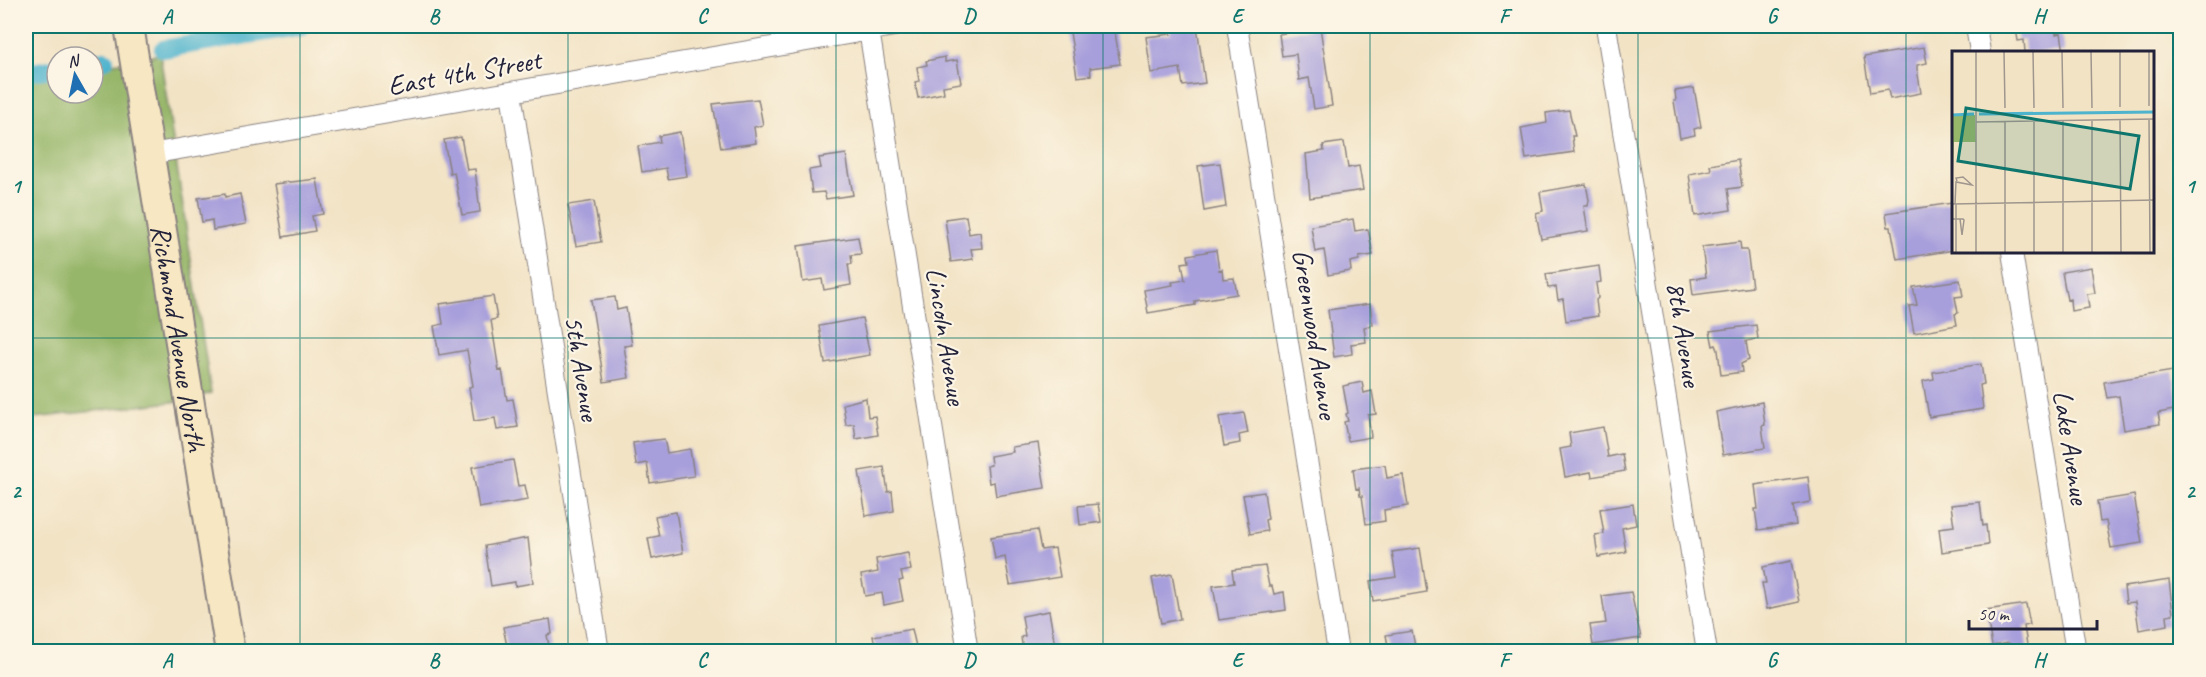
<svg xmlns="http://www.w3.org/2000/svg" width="2206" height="677" font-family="Caveat,sans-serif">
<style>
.forest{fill:#96b669;stroke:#5c6c52;stroke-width:1.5}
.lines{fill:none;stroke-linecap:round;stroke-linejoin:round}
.canal{stroke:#4eb3cd;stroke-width:18}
.building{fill:#a79fdb}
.street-casing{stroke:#8a8280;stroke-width:22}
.secondary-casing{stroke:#8a8280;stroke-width:32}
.street{stroke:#fff;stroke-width:20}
.secondary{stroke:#f7e8c3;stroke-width:28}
.grid{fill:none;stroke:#0f766e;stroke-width:1.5;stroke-opacity:0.55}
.labels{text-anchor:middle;stroke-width:4.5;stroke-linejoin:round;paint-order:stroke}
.street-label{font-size:28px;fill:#22223b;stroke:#fcf5e5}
.inset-river{fill:none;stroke:#4eb3cd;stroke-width:3}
.inset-road{fill:none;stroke:#9f968e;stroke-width:1.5}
.view{fill:#0f766e;fill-opacity:0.15;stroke:#0f766e;stroke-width:3}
.inset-edge{fill:none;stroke:#22223b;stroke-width:3}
.neatline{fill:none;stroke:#0f766e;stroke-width:2}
.grid-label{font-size:20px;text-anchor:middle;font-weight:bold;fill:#0f766e}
</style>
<rect width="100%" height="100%" fill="#fcf5e5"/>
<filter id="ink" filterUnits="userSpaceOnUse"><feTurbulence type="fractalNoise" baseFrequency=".0167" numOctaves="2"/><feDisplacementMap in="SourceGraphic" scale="12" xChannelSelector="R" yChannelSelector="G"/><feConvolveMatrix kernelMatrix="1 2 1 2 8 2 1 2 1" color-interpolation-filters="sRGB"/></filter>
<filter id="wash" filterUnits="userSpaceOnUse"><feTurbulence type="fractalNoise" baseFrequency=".008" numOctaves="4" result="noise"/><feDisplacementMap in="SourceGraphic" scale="24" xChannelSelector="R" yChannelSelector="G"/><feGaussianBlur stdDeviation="1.35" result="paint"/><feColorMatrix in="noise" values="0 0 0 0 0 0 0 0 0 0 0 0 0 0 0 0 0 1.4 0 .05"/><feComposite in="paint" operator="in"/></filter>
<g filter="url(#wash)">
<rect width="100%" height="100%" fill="#f2e3c5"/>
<!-- forest -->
<path class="forest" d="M160,54L211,393L198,397L143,58Z
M126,61L180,401L26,419V77L57,72V93H93V66Z"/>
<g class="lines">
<!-- canal -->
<path class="canal" d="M163,49L302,26
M93,62L105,60
M26,73L57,68"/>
</g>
<g id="blocks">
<!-- building -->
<path class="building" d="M1114,26L1120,64L1090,68L1091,75L1077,77L1070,32Z
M1179,26H1197L1205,83L1183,86L1180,68L1151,73L1146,37L1171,34L1170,27Z
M2034,26H2055L2056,34L2061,33L2064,52H2025L2024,40L2018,41L2016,28Z
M1320,27L1332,106L1314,109L1309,78L1299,80L1296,54L1282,56L1279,34Z
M1924,47L1927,63L1917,65V69L1921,93L1890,99L1888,90L1870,93L1864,57Z
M945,57V62L957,60L961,83L943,86L944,93L918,98L915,82L919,81L917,67L927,65L926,61Z
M1694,88L1701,127L1694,129L1695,135L1680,138L1674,101H1676L1675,91Z
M758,99L763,125L754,127L756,143L721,148L713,104Z
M1569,110L1575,136H1572L1574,152L1526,159L1521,128L1547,123L1546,113Z
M680,132L687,176L668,179L666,168L642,172L638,146L660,142L659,136Z
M461,137L467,170L475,169L480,212L462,215L454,172L450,173L444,140Z
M1344,142L1348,168L1359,166L1363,190L1310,198L1306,154L1324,151L1323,145Z
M846,154L853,195L826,199L824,192L812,193L809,170L821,168L819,158Z
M1738,160L1742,187L1728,189L1731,210L1695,216L1689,174L1711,170L1710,165Z
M1220,163L1226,207L1204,211L1198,166Z
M317,179L323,214L312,216L315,231L283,237L274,184Z
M1586,184L1589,200L1588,206H1584L1588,231L1541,239L1536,213L1543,211L1540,192Z
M225,194V197L240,194L246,224L213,230L212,220L202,222L198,198Z
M594,201L601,242L576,246L568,205Z
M1952,203L1954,218V250L1897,259L1891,227H1888L1886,213Z
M966,216L969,234L980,232L982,248L971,249L973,259L951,262L945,219Z
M1353,219L1355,231L1368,229L1373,255L1359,257V260L1350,262L1351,271L1328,275L1324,250L1315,252L1311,226Z
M858,237L861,254L851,255L852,264H848L851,285L824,290L822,279L803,282L798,246Z
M1740,242L1741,250H1747L1752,287L1693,295L1691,279L1706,277L1702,247Z
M1216,250L1219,270L1222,269L1223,279L1234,278L1237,294L1195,301V305L1148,313L1144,290L1173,285L1172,282L1185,280L1182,263L1189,262L1188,255Z
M1599,266L1601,282L1596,283L1598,298L1596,300L1598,316L1566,321L1563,299L1558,300L1556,287L1548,288L1546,274Z
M2091,267L2095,293L2087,294L2089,308L2071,311L2070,299L2067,300L2062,272Z
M1960,280L1963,296L1955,297L1958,313L1955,314L1957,325L1914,333L1909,306L1917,305L1913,287Z
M493,296L497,319L491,320L499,371L502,370L507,400L513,399L518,427L497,430L495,418L474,421L469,387L473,386L467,350L439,355L434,326L443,324L440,304Z
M615,297L617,310L626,308L632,345L624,346L629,378L604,382L591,300Z
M1370,304L1373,325L1364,327L1366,342L1351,344L1352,354L1334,357L1328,310Z
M862,318L870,355L825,363L819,326Z
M1756,325L1758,339L1746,341L1749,360L1741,364L1742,372L1721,375L1718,350L1716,345L1713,346L1710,331Z
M1981,364L1984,384L1980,385L1983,409L1929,417L1923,381L1934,379L1933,372Z
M2173,371L2179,409L2158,413L2160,424L2124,430L2119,396L2107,398L2104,382Z
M1362,382L1364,393L1372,391L1376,414L1368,415L1371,437L1348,441L1344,422L1348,421L1346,414L1348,413L1343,386Z
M866,398L868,417L875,416L878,435L856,439L854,424L846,425L843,404Z
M1762,402L1765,425L1762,426L1765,448L1723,455L1716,412Z
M1244,413L1248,433L1239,435L1240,443L1224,446L1219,417Z
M1603,427L1608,457L1622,454L1625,471L1592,477L1591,472L1565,477L1560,449L1571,447L1569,433Z
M664,439L667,453L690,449L694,476L650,483L647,463L636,465L633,443Z
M1038,443L1045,488L996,496L994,482L989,483L987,466L991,465L990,456L1013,452L1012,447Z
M513,460L518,486L525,485L528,500L479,508L472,467Z
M1385,465L1387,478L1403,475L1408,506L1384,510L1385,521L1366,524L1362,496H1360L1359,488L1356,489L1353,469Z
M884,467L888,492L892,491L894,511L866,516L859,471Z
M1808,477L1811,502L1793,505L1796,525L1758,530L1755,509H1758L1755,485Z
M1264,492L1268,519L1265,520L1267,531L1250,534L1243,495Z
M2134,495L2142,543L2111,548L2106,521L2100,522L2097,501Z
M1980,502L1983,526L1986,525L1988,545L1942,552L1939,528L1954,526L1951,505Z
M1098,504L1101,522L1080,525L1078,506Z
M1633,504L1636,525L1622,528L1626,552L1598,557L1595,535L1604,534L1600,509Z
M676,512L683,553L652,559L648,538L659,536L655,516Z
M1037,530L1041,550L1055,548L1060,577L1010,585L1005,557L995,559L991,537Z
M528,538L533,583L515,586V582L491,586L485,546Z
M1420,548L1427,592L1373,601L1370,581L1396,577L1392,552Z
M908,553L911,570L901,572L903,580L899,581L903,601L884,605L882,593L865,596L861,575L878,572L876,559Z
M1791,561L1799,602L1767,609L1762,583H1766L1763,567Z
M1265,566L1269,586H1272L1274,594L1284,592L1286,610L1219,620L1213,586L1234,583L1232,570Z
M1172,574L1180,619L1161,623L1152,578Z
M2169,580L2173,614L2167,615L2168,625L2139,630L2135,602L2126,603L2124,587Z
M1631,592L1641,638L1593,645L1590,625L1606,623L1602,596Z
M2026,604L2030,625L2024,626L2028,651H2009L2008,643L1992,646L1986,610Z
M1049,611L1056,651H1023L1021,637L1025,636L1022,616Z
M550,619L552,634L547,635L550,651H508L503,627Z
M912,629L917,651H876L873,636Z
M1412,631L1416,651H1389L1386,635Z"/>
</g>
</g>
<g filter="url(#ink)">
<use href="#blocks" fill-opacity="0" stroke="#8a8280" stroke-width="1.5"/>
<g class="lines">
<!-- street casing -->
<g class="street-casing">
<path id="street" d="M1237,26L1338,652
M1606,26L1707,652
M1976,26L1980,52
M869,30L968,652
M511,93L599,652
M150,154L894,26
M2012,252L2076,652"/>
</g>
<!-- secondary casing -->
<g class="secondary-casing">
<g id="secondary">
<path id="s1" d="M129,26L230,652"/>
</g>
</g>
<!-- street -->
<use href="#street" class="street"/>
<!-- secondary -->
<use href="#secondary" class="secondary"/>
</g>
</g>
<!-- grid -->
<path class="grid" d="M300,26V652M568,26V652M836,26V652M1103,26V652M1370,26V652M1638,26V652M1906,26V652M26,338H2180"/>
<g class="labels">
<!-- street labels -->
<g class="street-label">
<text transform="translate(464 72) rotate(-10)" y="10">East 4th Street</text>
<text transform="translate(1316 334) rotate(81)" y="10">Greenwood Avenue</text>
<text transform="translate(1685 334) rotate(81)" y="10">8th Avenue</text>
<text transform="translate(947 336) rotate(81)" y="10">Lincoln Avenue</text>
<text dy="10" stroke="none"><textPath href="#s1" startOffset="316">Richmond Avenue North</textPath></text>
<text transform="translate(583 368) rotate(81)" y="10">5th Avenue</text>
<text transform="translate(2072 447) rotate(81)" y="10">Lake Avenue</text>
</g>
</g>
<!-- overview -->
<g transform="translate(1952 51)">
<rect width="202" height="202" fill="#f2e3c5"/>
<path d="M0,64H23L24,91H2L0,153Z" fill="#96b669"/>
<path class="inset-river" d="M27,63L203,61M0,64L22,63"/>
<path class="inset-road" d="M24,0V202M52,0L53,57M81,0L82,57M110,0L111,57M139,0L140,57M168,0V56M197,0V55M197,68L198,202M140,69V202M168,69L169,202M111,70V202M24,71L203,68M53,71V202M82,71V202M0,153L203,149M3,153L4,131L20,134L11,126L4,127L5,130M4,153V202M0,168H11L12,169L10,184L8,168"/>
<path class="view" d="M14,57L187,85L178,138L6,110Z"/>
<rect width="202" height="202" class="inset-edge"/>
</g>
<!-- margin -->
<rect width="2206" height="677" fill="none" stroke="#fcf5e5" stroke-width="66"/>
<!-- north arrow -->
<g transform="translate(75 75) rotate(351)"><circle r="28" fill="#fcf5e5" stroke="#a5a1a1" stroke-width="1.5"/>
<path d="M0-4.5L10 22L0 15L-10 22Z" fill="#1f6fb2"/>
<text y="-9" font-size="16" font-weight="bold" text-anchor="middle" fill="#22223b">N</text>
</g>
<!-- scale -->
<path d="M1969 620v9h128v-9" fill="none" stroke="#22223b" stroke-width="3"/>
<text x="1978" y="620" font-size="18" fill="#22223b" stroke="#fcf5e5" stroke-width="4.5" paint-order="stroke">50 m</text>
<rect x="33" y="33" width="2140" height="611" class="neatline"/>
<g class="grid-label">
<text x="167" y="23">A</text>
<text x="434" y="23">B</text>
<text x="702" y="23">C</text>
<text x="969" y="23">D</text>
<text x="1237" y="23">E</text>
<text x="1504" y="23">F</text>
<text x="1772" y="23">G</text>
<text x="2039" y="23">H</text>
<text x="16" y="193">1</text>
<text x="2190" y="193">1</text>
<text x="16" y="498">2</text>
<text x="2190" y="498">2</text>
<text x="167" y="667">A</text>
<text x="434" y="667">B</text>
<text x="702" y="667">C</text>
<text x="969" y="667">D</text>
<text x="1237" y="667">E</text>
<text x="1504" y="667">F</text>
<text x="1772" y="667">G</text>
<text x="2039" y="667">H</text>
</g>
</svg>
